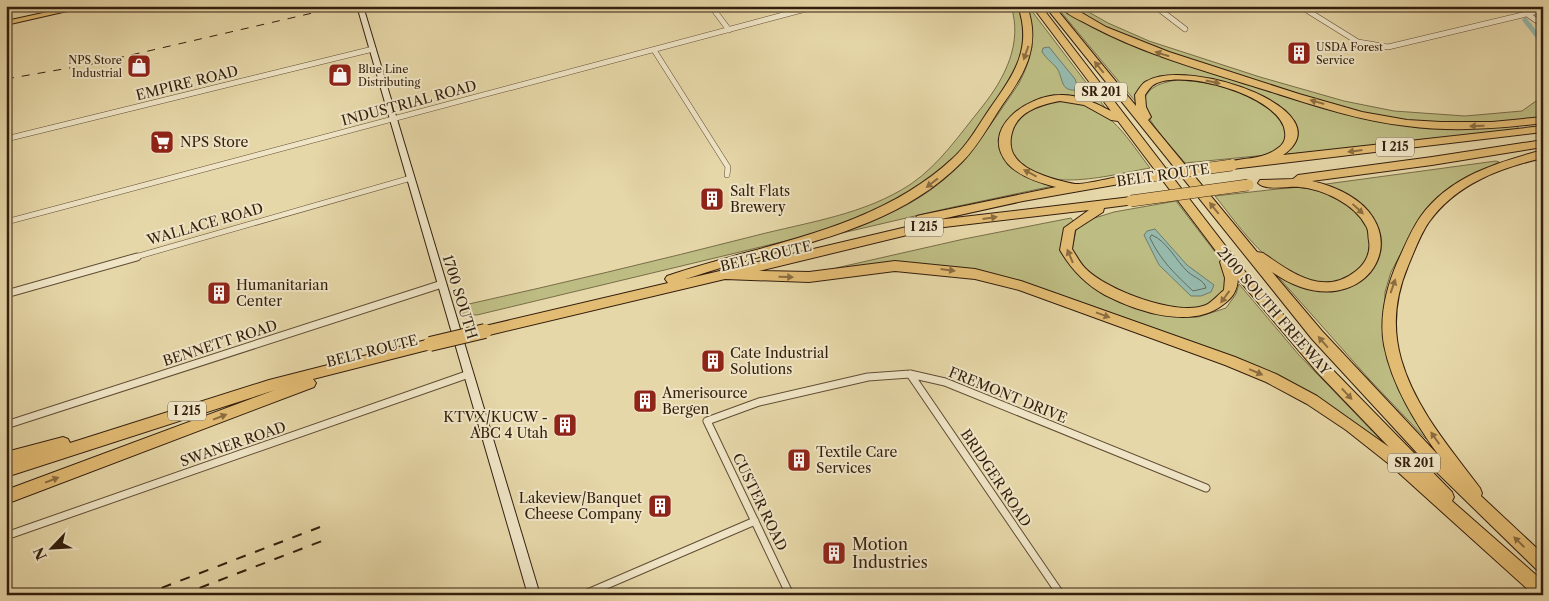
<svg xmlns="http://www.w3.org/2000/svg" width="1549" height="601" font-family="'Libre Caslon Text',serif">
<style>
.green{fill:#bdbc82;stroke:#786d48}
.water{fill:#96b9ac;stroke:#6e7b6c}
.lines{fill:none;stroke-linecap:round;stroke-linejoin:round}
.shore{stroke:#646c5c;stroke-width:1}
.canal{stroke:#96b9ac;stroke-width:5}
.street-far1-casing{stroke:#604c34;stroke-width:6}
.street-casing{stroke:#604c34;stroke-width:9}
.secondary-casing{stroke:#331e0d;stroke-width:2}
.primary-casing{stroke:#331e0d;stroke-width:2}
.highway-casing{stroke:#331e0d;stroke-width:2}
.street-far1{stroke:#efe5c6;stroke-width:5}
.street{stroke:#efe5c6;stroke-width:7}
.secondary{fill:#efe5c6;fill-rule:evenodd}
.primary{fill:#e3bc74;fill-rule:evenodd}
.highway{fill:#e3bc74;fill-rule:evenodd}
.rail-far1{stroke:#331e0d;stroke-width:1;stroke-dasharray:8 8;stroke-linecap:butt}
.rail{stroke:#331e0d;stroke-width:2;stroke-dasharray:10 10;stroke-linecap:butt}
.highway-bridge-far1-casing{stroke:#331e0d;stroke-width:12;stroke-linecap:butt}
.highway-bridge-casing{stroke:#331e0d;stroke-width:16;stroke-linecap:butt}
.highway-bridge-far1{stroke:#e3bc74;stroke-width:11}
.highway-bridge{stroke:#e3bc74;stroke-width:14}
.oneway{fill:#8b6d40}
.labels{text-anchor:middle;stroke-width:4;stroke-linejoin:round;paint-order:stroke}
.far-poi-label{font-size:11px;fill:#331e0d;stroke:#efe5c6;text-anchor:start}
.shield{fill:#efe5c6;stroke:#6b5a44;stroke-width:1}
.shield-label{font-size:12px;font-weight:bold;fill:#331e0d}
.street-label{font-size:14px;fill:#331e0d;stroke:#efe5c6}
.poi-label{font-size:14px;fill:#331e0d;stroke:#efe5c6;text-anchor:start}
.near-poi-label{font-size:16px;fill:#331e0d;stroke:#efe5c6;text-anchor:start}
</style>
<rect width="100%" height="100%" fill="#e6d7a8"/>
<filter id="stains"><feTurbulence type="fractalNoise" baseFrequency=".004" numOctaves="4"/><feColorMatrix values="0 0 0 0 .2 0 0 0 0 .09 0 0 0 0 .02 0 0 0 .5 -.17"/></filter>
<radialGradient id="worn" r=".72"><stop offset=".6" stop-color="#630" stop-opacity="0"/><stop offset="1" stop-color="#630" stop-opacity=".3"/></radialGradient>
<!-- green -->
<path class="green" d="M1011,6H1018L1026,29L1018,72L959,157L936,179L844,227L477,315L462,314L460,306C559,284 656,261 754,236C808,222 864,215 911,184C940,164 960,134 982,107C1005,78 1023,43 1011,6Z
M1026,6H1028L1107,110L1067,96L1021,110L1003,151L1053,186L949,208L825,237C874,222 923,204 959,165C981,141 999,112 1018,85C1032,59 1037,34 1026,6Z
M1056,6H1061L1085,22L1310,103L1444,129L1517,126L1519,129L1408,143L1289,154L1287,152L1293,147L1296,134L1259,96L1196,78L1156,79L1136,102Z
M1068,6H1078L1108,23L1149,41L1260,77L1344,101L1394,111L1465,116L1522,111L1543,96V117L1526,121L1426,124L1356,112L1132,41Z
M1177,80C1220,82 1248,92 1283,117L1287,144L1267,155L1185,163C1163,136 1111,90 1177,80Z
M1058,100C1110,105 1121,130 1150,168C1114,174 1041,196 1015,159C1010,153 1009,141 1007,134C1022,112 1034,106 1058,100Z
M1496,161L1499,162L1460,182L1418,221L1391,272L1385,292V333L1431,439H1426L1369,379L1273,271C1293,283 1319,289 1343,288C1372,286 1392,248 1376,224C1368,213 1332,193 1319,185Z
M1296,187C1318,189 1350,197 1364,217C1369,225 1372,238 1376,247L1354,277C1345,279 1333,284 1324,283C1273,279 1244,232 1215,196Z
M1176,201L1225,265L1229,288L1198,312L1153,307L1088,277L1072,250L1076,230L1088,220L1114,212Z
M1071,218L1073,221L1068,227L1073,267L1168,315L1182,317H1198L1226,308L1236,294L1239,284L1299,355L1402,462L1313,400L1047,294L938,268L837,270L836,268L964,239Z"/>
<!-- water -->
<path class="water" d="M1049,47L1075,79L1079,90C1058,92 1065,79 1056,67C1051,62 1046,58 1042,52L1043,48Z
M1155,229L1187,265L1214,285L1211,292L1201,296H1191L1159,265L1144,235L1147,231Z"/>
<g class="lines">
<!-- shore -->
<path class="shore" d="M1152,235C1168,242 1176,261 1188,272C1195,278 1204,280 1206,288L1193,291C1176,275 1160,260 1150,238Z"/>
<!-- canal -->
<path class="canal" d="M1514,6L1519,11
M1525,20L1543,43"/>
<!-- street-far1 casing -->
<g class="street-far1-casing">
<path id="street-far1" d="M711,6L729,30
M1155,6L1185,29
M1300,6L1358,42L1388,47L1543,10
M1527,14L1543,25
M654,50L728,167L727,175
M6,139L373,49
M6,222L817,6
M132,258L411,178"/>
</g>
<!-- street casing -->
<g class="street-casing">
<path id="street" d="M6,294L137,257
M910,374L1061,595
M6,425L442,284
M6,536L469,374
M583,595L755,521
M790,595L707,421L759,402L868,377L910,374L945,382L1206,488"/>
</g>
<!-- secondary casing -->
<g class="secondary-casing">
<path id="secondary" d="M357,6H363L540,595H528Z"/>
</g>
<!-- primary casing -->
<g class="primary-casing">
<path id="primary" d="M75,6H89L6,25V21Z"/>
</g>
<!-- highway casing -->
<g class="highway-casing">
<path id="highway" d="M1018,6H1027C1041,45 1026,72 1003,104C990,123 979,145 962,162C889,236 780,246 686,279L932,221L917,222L915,219L917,216L921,215L1056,187C1040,183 1020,177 1008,164C978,129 1028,95 1060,95C1079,94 1095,103 1111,111L1032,6H1041L1247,274L1327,364L1452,492L1454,497L1452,501L1543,581V595H1534L1389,464L1346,430L1307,404L1266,382L1225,365L1019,290L975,279L895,271L809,282L725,279L485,336L480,335L479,331L480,327L485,326L668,283L665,279L667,276C764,243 874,231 952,159C969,144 980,122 993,104C1016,72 1032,46 1018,6ZM1060,101L1084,105L1111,120L1118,121L1222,259L1220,262L1225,278L1224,290C1219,294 1212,302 1206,305C1177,317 1106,290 1085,268C1080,263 1076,255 1072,249L1075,230L1103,212L1104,208L1135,204L1137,201L1135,198L1131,197L937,220L1023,201L1125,183L1127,180L1125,177L1121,176C1112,178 1082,185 1075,184C1059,181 1027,173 1016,158C1011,152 1010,144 1011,137C1015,112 1039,105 1060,101ZM1089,210L1064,228L1060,250C1071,269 1085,284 1105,295C1138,312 1192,330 1224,304C1233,297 1237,291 1238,279L1317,372L1389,447L1317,396L1276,374L1235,357L1021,281L975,269L895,261L809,272L759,271L936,228Z
M1045,6H1054L1136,106L1135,95C1138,90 1142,83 1147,81C1190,57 1346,111 1283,155L1543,126V132L1232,169L1227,165L1228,162C1246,157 1263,160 1278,148C1284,144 1286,138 1285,132C1282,96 1178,66 1152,86C1149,89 1147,92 1145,95L1146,107L1151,117L1148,120L1257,252L1263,253C1292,273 1323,297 1356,271C1365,264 1371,253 1369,241C1368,237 1369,230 1366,226C1355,204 1323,189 1299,187C1289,186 1265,191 1258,183L1260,180L1293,179L1298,175L1432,157L1543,140V147L1432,165L1312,181C1439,211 1369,340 1272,272L1322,331L1440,457C1416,424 1392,386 1384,345C1379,317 1386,289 1397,263C1404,248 1411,230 1421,216C1450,176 1498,162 1543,150V158C1500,168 1456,184 1429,222C1420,235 1414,252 1408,266C1395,297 1392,327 1401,359C1415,408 1450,448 1480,488L1482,493L1481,496L1543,554V572L1537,570L1418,454L1312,339Z
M1059,6H1070L1106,27L1169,52L1299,94L1362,112L1407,120L1441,122H1492L1543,117V123C1498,129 1452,132 1407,126C1352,120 1299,100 1246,84C1194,68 1140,52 1091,26C1080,20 1067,15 1059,6Z
M430,339L435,340L437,344L435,348L313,379L316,383L314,387L6,504V490L275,390L6,477V452L63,437L68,439L70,443L269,380Z"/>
</g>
<!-- street-far1 -->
<use href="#street-far1" class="street-far1"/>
<!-- street -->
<use href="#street" class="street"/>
<!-- secondary -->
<use href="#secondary" class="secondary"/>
<!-- primary -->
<use href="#primary" class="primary"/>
<!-- highway -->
<use href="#highway" class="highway"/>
<!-- rail-far1 -->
<path class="rail-far1" d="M6,79L92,64L343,6"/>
<!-- rail -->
<path class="rail" d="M143,595L320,527
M181,595L322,541"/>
<!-- highway-bridge-far1 casing -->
<g class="highway-bridge-far1-casing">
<path id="highway-bridge-far1" d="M1121,180L1232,165
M1131,201L1248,185"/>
</g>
<!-- highway-bridge casing -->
<g class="highway-bridge-casing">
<path id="highway-bridge" d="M430,344L485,331"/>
</g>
<!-- highway-bridge-far1 -->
<use href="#highway-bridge-far1" class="highway-bridge-far1"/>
<!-- highway-bridge -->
<use href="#highway-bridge" class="highway-bridge"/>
</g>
<!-- one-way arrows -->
<defs><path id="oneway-solid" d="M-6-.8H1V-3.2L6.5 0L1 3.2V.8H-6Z" transform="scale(1.25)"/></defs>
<g class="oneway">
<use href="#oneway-solid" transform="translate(1026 53) rotate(109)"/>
<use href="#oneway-solid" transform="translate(1162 54) rotate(-162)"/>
<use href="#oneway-solid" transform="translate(1099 67) rotate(-129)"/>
<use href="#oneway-solid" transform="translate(1213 82) rotate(12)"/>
<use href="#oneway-solid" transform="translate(1317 102) rotate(-164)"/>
<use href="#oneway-solid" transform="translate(1477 126) rotate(179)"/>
<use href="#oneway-solid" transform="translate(1355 151) rotate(173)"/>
<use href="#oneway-solid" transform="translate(1030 173) rotate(-152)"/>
<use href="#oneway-solid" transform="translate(932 183) rotate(142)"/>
<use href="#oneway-solid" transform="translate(1214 208) rotate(-129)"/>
<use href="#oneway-solid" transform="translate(1358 209) rotate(43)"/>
<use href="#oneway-solid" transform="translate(990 218) rotate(-8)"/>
<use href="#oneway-solid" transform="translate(1070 256) rotate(-113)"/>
<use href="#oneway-solid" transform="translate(948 270) rotate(7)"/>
<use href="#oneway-solid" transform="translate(786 277) rotate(1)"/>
<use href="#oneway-solid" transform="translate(1393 286) rotate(-71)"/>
<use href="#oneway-solid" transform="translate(1225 297) rotate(126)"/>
<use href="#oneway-solid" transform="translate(1103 315) rotate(20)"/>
<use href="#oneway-solid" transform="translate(1323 342) rotate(-131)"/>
<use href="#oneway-solid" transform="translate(1256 372) rotate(23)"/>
<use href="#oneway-solid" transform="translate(1347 394) rotate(47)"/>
<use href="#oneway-solid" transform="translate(220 417) rotate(-21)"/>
<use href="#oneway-solid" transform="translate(1435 438) rotate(-125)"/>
<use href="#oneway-solid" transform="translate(52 480) rotate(-21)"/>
<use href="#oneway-solid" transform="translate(1519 542) rotate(-136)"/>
</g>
<!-- icons -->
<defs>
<g id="building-square" transform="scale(1.25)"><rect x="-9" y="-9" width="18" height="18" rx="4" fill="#8f2418" stroke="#efe5c6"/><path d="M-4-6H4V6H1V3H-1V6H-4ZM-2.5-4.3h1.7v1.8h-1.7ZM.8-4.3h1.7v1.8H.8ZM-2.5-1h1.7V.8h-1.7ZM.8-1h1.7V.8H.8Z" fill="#fff"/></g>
<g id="shop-square" transform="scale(1.25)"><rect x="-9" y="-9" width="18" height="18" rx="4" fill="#8f2418" stroke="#efe5c6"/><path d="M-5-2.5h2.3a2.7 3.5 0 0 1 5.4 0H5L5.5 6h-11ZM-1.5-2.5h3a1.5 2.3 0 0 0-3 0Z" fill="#fff"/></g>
<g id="supermarket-square" transform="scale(1.25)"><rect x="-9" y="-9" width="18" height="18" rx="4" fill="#8f2418" stroke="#efe5c6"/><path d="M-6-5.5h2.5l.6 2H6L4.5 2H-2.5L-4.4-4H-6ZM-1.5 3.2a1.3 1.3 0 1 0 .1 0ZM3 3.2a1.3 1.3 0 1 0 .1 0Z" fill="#fff"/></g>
</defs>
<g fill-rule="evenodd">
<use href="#building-square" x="1299" y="53"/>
<use href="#shop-square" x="139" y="66"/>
<use href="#shop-square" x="340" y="75"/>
<use href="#supermarket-square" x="162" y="142"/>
<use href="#building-square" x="712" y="199"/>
<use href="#building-square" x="219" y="293"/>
<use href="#building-square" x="713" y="361"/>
<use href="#building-square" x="645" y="401"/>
<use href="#building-square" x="565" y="425"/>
<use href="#building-square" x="799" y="460"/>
<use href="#building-square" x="660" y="506"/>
<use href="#building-square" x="834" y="553"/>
</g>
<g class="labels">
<!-- far-poi labels -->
<g class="far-poi-label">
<text x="1316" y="51">USDA Forest<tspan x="1316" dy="13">Service</tspan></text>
<text x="122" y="64" text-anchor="end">NPS Store<tspan x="122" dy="13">Industrial</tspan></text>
<text x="358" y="73">Blue Line<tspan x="358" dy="13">Distributing</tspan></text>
</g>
<!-- shield labels -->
<g class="shield">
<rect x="1075" y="82.5" width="52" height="19" rx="4"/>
<rect x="1376" y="137.5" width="38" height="19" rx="4"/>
<rect x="905" y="217.5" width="38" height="19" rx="4"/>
<rect x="168" y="401.5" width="38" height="19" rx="4"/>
<rect x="1388" y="453.5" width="52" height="19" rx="4"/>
</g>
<g class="shield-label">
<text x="1101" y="96">SR 201</text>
<text x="1395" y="151">I 215</text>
<text x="924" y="231">I 215</text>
<text x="187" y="415">I 215</text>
<text x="1414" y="467">SR 201</text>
</g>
<!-- street labels -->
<g class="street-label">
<text transform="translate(187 83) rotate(-14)" y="5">EMPIRE ROAD</text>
<text transform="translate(409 103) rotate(-15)" y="5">INDUSTRIAL ROAD</text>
<text transform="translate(1163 175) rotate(-8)" y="5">BELT ROUTE</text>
<text transform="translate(205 224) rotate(-16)" y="5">WALLACE ROAD</text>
<text transform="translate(766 256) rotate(-13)" y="5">BELT ROUTE</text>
<text transform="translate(460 297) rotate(73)" y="5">1700 SOUTH</text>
<text transform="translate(1274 311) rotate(49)" y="5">2100 SOUTH FREEWAY</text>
<text transform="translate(220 343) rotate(-18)" y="5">BENNETT ROAD</text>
<text transform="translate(372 351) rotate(-14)" y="5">BELT ROUTE</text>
<text transform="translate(1008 395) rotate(22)" y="5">FREMONT DRIVE</text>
<text transform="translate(233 444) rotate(-19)" y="5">SWANER ROAD</text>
<text transform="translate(996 478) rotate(56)" y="5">BRIDGER ROAD</text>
<text transform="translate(760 502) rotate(64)" y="5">CUSTER ROAD</text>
</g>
<!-- poi labels -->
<g class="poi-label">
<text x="180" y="147">NPS Store</text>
<text x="730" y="196">Salt Flats<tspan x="730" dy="16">Brewery</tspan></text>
<text x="236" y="290">Humanitarian<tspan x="236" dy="16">Center</tspan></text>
<text x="730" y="358">Cate Industrial<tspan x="730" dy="16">Solutions</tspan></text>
<text x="662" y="398">Amerisource<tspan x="662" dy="16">Bergen</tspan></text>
<text x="548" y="422" text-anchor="end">KTVX/KUCW -<tspan x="548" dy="16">ABC 4 Utah</tspan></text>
<text x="816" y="457">Textile Care<tspan x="816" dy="16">Services</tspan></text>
<text x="642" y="503" text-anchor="end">Lakeview/Banquet<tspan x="642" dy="16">Cheese Company</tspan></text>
</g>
<!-- near-poi labels -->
<g class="near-poi-label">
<text x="852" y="550">Motion<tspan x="852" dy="18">Industries</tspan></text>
</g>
</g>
<!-- margin -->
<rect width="1549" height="601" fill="none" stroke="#e6d7a8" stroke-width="25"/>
<rect x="8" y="8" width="1534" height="586" fill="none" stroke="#331e0d" stroke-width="2.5"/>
<rect x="12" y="12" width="1524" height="576" fill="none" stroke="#331e0d"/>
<!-- north arrow -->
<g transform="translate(52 548) rotate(245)" stroke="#efe5c6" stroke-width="4" paint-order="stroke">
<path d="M0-4L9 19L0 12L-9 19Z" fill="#331e0d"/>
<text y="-8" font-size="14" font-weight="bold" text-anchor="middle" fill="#331e0d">N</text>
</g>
<rect width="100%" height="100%" filter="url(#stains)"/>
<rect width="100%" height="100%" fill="url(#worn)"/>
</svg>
